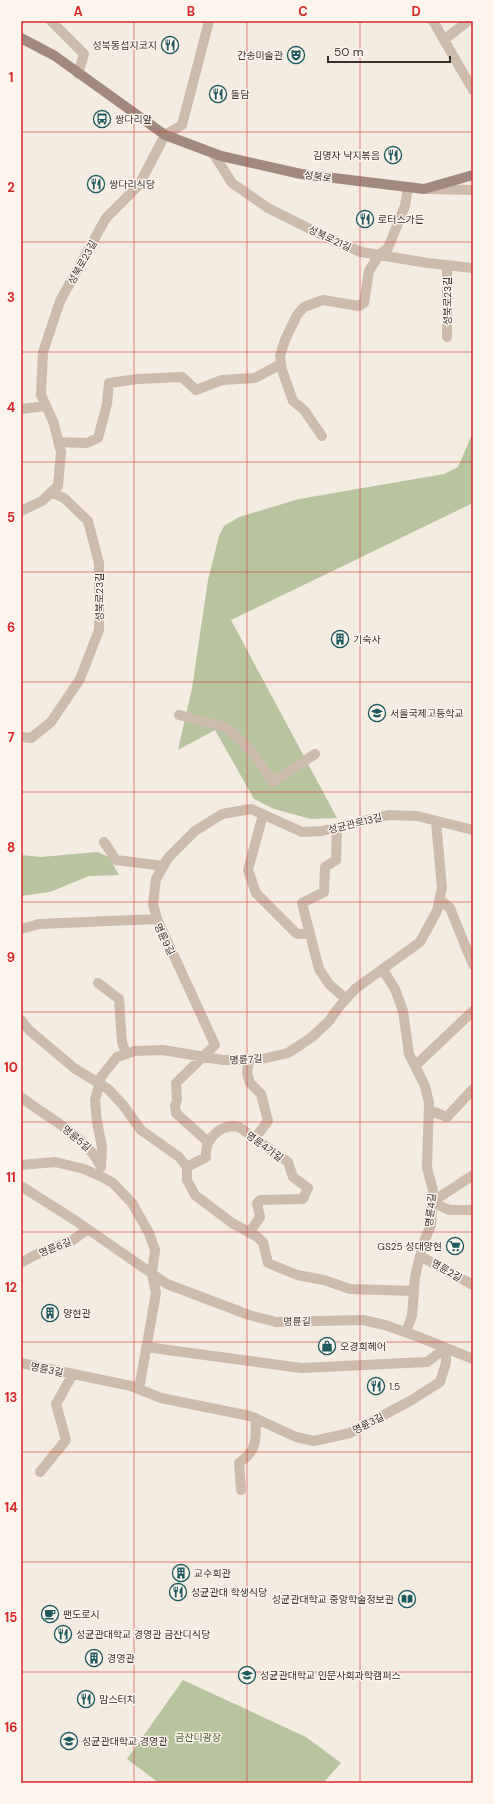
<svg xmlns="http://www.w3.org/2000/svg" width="494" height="1804" font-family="'DM Sans','Noto Sans KR',sans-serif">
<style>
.green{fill:#b8c4a0}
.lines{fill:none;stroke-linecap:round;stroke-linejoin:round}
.minor{stroke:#cdbbac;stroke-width:10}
.tertiary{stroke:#cdbbac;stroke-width:10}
.secondary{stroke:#a18a7d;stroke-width:10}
.grid{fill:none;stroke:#d62828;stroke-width:1;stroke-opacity:0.55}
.labels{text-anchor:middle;stroke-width:3;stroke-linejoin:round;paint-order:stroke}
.poi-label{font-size:10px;fill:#3b302b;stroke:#fbf5ee;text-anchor:start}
.street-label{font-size:10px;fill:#3b302b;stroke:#fbf5ee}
.park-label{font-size:10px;fill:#4a5a2e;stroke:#fbf5ee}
.neatline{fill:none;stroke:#d62828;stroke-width:1.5}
.grid-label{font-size:13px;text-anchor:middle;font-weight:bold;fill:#d62828}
</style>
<rect width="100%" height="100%" fill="#f4ebe1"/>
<!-- green -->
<path class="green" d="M473,432V503L231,620L337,818L311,819L274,809L254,799L215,730L178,750L192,688L208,580L219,536L224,526L239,517L299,499L444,474L458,467Z
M97,852L109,857L119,875L89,876L50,892L21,896V855L41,857Z
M183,1680L306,1737L341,1763L323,1783H159L127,1759Z"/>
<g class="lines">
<!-- minor -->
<path class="minor" d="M51,21L84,54L78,74
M433,21L473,90
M445,39L468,21
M213,153L232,183L268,208L334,241L361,252L428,263L473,268
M447,266V337
M21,409L46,406
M322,436L304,410L293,401L282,370L280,356L285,340L297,315L304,307L323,300L359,306L364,303L369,271L379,255L388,248L405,206L408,187
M58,442L87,443L98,438L107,404L109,383L138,379L182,377L196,390L222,380L255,378L281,364
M21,511L42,501L58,486L61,452L53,421L41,395L43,352L60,301L106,218L139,185L165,135L182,125L209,21
M179,715L225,727L250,749L273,782L315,754
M21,737L31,738L51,722L80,679L99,630V563L88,521L64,498L51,492
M263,815L248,870L256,893L297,934H310
M337,828L336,860L325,867L324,892L302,903L319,969L329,984L346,999
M104,842L116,860L164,866
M440,900L450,908L473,965
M21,929L39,924L157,919
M383,970L395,989L403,1011L409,1054L425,1086L429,1103L427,1168L433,1190L431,1225L423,1244L415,1277L412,1316L406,1332
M98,983L119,999L122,1042L126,1054
M21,1020L29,1030L74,1068L108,1089L123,1105L141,1130L179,1157L187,1167
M249,1059L247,1073L250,1083L261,1094L268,1121L255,1138
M415,1066L473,1011
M21,1097C47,1118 84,1134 100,1165
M429,1110L447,1117L473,1089
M208,1142L176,1113L175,1106L177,1100L176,1083L215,1045L157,919L153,904L156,879L168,858L195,831L222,814L251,809L302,832L322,831L388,815L417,816L473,830
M21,1165L55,1162L84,1169L102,1177L113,1183L132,1203L149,1233L155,1250L152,1274L156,1293L139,1389
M101,1167L102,1147L97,1122L95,1100L101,1077L117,1057L135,1051L163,1050L223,1060L262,1059L288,1053L312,1037L329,1021L339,1007L355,989L420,942L437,911L442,888L436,822
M21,1186L76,1221L167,1284L249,1315L276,1322L363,1320L385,1325L419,1337L473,1359
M432,1202L473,1175
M432,1202L449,1210H473
M249,1233L260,1217L257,1203L260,1200L303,1199L308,1188L293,1177L288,1162L239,1127C221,1123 204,1139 206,1157L187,1167V1180L195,1195L232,1223L256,1236L263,1242L268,1263L297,1275L324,1280L350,1289L414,1291
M420,1256L473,1285
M21,1263L35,1255L73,1240L88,1229
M146,1347L301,1368L427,1362L446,1348
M21,1363L131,1386L161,1398L250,1416L296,1437L314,1441L350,1433L410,1401L440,1382L446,1363V1348
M40,1472L66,1440L56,1404L73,1374
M241,1490L239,1463C259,1449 255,1440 256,1418"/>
<!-- tertiary -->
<path class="tertiary" d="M428,189L473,190"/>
<!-- secondary -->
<path class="secondary" d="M21,38L55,56L165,135L221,156L301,174L424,189L473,175"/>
</g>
<!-- grid -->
<path class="grid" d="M134,21V1783M247,21V1783M360,21V1783M21,132H473M21,242H473M21,352H473M21,462H473M21,572H473M21,682H473M21,792H473M21,902H473M21,1012H473M21,1122H473M21,1232H473M21,1342H473M21,1452H473M21,1562H473M21,1672H473"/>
<!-- icons -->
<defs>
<g id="restaurant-ring" transform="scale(0.9)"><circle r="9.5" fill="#fbf5ee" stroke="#1f5a5e" stroke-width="1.5"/><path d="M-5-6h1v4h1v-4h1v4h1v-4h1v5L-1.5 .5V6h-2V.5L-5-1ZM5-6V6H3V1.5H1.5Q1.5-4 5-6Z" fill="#1f5a5e"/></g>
<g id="theatre-ring" transform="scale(0.9)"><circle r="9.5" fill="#fbf5ee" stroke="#1f5a5e" stroke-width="1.5"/><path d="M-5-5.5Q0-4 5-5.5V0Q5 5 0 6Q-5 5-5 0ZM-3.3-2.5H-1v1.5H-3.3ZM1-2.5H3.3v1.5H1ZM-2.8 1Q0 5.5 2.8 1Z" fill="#1f5a5e"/></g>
<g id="bus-ring" transform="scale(0.9)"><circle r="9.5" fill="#fbf5ee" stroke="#1f5a5e" stroke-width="1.5"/><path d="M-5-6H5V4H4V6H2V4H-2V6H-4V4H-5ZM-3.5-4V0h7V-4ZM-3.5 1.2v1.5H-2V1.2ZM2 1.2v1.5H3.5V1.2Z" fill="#1f5a5e"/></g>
<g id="building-ring" transform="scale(0.9)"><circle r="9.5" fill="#fbf5ee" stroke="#1f5a5e" stroke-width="1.5"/><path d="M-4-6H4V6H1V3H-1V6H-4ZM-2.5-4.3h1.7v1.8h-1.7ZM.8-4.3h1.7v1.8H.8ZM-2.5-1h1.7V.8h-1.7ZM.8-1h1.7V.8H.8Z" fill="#1f5a5e"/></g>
<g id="school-ring" transform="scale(0.9)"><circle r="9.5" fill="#fbf5ee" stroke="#1f5a5e" stroke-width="1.5"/><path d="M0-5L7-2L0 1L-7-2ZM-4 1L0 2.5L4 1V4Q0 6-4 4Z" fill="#1f5a5e"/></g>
<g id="supermarket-ring" transform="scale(0.9)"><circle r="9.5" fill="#fbf5ee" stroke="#1f5a5e" stroke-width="1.5"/><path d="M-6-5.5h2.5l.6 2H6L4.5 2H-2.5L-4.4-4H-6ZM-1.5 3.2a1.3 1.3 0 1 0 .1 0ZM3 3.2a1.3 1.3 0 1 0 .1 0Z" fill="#1f5a5e"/></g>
<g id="shop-ring" transform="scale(0.9)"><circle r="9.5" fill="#fbf5ee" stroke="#1f5a5e" stroke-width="1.5"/><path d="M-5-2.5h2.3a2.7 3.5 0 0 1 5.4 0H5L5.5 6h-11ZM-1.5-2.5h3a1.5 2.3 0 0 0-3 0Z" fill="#1f5a5e"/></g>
<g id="library-ring" transform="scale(0.9)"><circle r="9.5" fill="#fbf5ee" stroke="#1f5a5e" stroke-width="1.5"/><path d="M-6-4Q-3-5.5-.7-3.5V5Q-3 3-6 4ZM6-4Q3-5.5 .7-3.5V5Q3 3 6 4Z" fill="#1f5a5e"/></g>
<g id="cafe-ring" transform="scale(0.9)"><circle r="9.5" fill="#fbf5ee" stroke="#1f5a5e" stroke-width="1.5"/><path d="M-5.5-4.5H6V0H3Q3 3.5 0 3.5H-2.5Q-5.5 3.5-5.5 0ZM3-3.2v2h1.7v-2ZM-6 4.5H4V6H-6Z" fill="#1f5a5e"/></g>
<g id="university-ring" transform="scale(0.9)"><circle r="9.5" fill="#fbf5ee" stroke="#1f5a5e" stroke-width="1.5"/><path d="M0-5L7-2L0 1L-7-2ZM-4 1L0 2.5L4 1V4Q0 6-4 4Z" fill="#1f5a5e"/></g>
</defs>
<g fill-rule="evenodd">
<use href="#restaurant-ring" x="170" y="45"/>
<use href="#theatre-ring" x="296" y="55"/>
<use href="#restaurant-ring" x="218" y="94"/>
<use href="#bus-ring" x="102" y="119"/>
<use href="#restaurant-ring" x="393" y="155"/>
<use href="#restaurant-ring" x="96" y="184"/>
<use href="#restaurant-ring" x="365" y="219"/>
<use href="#building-ring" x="340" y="639"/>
<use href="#school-ring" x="377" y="713"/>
<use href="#supermarket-ring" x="455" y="1246"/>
<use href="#building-ring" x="50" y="1313"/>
<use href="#shop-ring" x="327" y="1346"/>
<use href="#restaurant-ring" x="376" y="1386"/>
<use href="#building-ring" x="181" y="1573"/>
<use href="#restaurant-ring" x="178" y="1592"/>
<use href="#library-ring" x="407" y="1599"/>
<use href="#cafe-ring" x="50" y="1614"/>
<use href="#restaurant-ring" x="63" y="1634"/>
<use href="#building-ring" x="94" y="1658"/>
<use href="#university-ring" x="247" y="1675"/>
<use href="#restaurant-ring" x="86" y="1699"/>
<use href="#university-ring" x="69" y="1741"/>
</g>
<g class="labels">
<!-- poi labels -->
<g class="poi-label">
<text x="157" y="49" text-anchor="end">성북동섭지코지</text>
<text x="283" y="59" text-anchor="end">간송미술관</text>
<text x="231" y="98">돌담</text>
<text x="115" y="123">쌍다리앞</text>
<text x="380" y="159" text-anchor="end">김명자 낙지볶음</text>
<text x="109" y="188">쌍다리식당</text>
<text x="378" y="223">로터스가든</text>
<text x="353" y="643">기숙사</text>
<text x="390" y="717">서울국제고등학교</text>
<text x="442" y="1250" text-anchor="end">GS25 성대양현</text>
<text x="63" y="1317">양현관</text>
<text x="340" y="1350">오경희헤어</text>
<text x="389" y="1390">1.5</text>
<text x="194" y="1577">교수회관</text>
<text x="191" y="1596">성균관대 학생식당</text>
<text x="394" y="1603" text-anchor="end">성균관대학교 중앙학술정보관</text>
<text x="63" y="1618">팬도로시</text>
<text x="76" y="1638">성균관대학교 경영관 금잔디식당</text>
<text x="107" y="1662">경영관</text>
<text x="260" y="1679">성균관대학교 인문사회과학캠퍼스</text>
<text x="99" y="1703">맘스터치</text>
<text x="82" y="1745">성균관대학교 경영관</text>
</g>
<!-- street labels -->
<g class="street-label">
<text transform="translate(318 176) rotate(8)" y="4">성북로</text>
<text transform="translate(330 238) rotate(25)" y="4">성북로21길</text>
<text transform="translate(82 262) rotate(-61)" y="4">성북로23길</text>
<text transform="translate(447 301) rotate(-90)" y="4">성북로23길</text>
<text transform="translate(99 597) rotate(-90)" y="4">성북로23길</text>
<text transform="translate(355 823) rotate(-14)" y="4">성균관로13길</text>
<text transform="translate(165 939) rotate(64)" y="4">명륜9길</text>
<text transform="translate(246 1059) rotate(-3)" y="4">명륜7길</text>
<text transform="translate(77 1138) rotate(40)" y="4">명륜5길</text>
<text transform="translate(265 1146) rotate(36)" y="4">명륜4가길</text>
<text transform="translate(430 1210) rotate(-84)" y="4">명륜4길</text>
<text transform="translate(55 1247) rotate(-22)" y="4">명륜6길</text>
<text transform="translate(447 1270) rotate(30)" y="4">명륜2길</text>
<text transform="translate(297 1321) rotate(-1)" y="4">명륜길</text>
<text transform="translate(47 1369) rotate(12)" y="4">명륜3길</text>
<text transform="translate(368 1423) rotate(-27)" y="4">명륜3길</text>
</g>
<!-- park labels -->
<g class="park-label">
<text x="198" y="1741">금잔디광장</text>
</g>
</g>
<!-- border -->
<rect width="494" height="1804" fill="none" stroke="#fbf5ee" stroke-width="44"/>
<!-- scale -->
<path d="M328 56v6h122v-6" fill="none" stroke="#3b302b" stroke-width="2"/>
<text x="334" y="56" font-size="12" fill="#3b302b" stroke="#fbf5ee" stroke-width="3" paint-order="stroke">50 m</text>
<rect x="22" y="22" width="450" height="1760" class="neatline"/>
<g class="grid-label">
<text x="78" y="16">A</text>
<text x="191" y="16">B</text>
<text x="303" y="16">C</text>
<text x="416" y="16">D</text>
<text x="11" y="82">1</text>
<text x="11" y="192">2</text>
<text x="11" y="302">3</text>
<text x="11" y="412">4</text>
<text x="11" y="522">5</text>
<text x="11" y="632">6</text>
<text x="11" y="742">7</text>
<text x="11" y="852">8</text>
<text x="11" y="962">9</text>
<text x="11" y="1072">10</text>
<text x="11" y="1182">11</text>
<text x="11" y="1292">12</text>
<text x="11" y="1402">13</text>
<text x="11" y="1512">14</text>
<text x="11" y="1622">15</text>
<text x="11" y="1732">16</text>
</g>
</svg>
